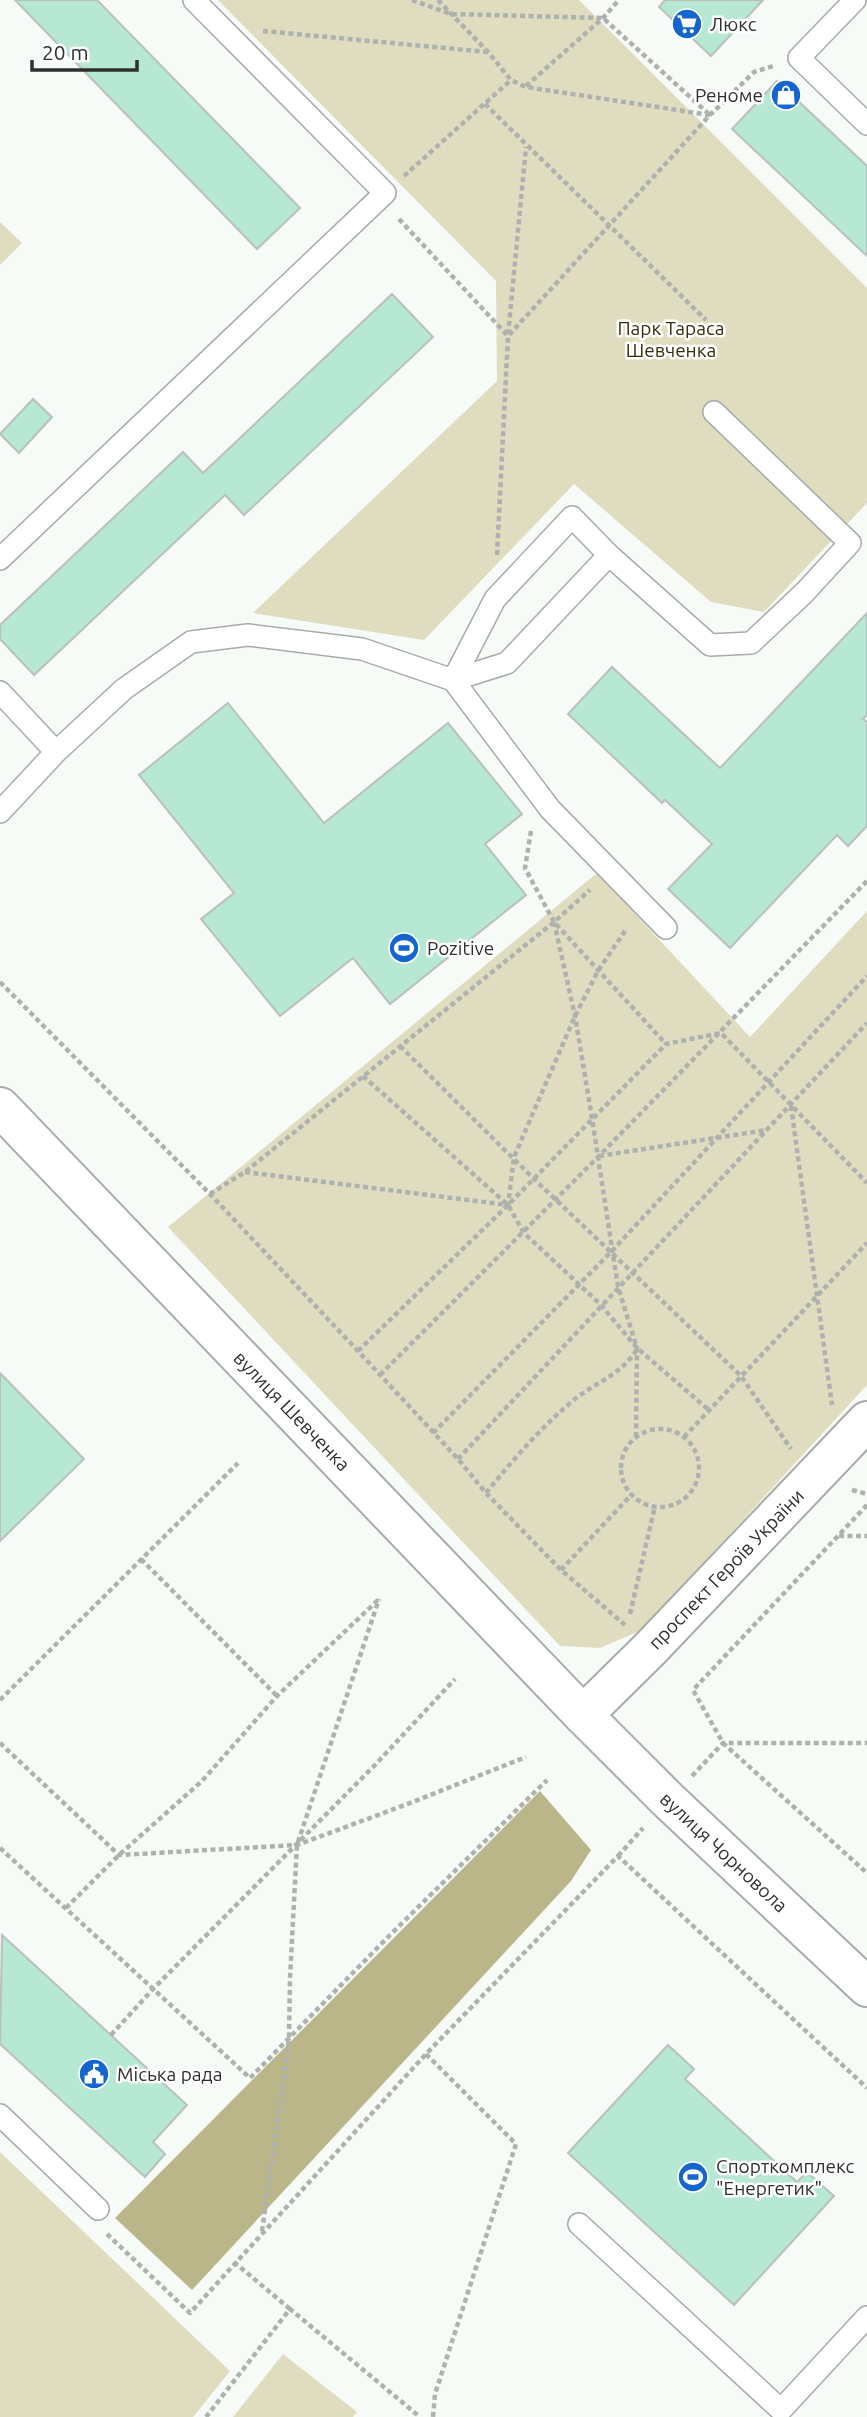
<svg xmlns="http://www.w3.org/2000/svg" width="867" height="2417" font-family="Ubuntu,sans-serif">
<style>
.green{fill:#dfdcc0}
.forest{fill:#bbb58a}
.building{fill:#b6e8d4;stroke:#bac0bd;stroke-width:2}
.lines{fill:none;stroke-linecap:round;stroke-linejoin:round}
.service-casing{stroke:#a8aca8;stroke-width:24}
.minor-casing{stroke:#a8aca8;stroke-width:42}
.tertiary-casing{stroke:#a8aca8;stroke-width:42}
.path{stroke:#aeb1ae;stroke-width:4.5;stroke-dasharray:5 3.5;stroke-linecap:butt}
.service{stroke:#fff;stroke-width:21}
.minor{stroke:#fff;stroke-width:38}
.tertiary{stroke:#fff;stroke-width:38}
.labels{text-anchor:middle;stroke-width:5;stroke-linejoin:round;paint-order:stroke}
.poi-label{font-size:19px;fill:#2e2f2e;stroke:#fff;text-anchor:start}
.park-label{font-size:19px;fill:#342f0b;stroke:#fff}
.street-label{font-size:19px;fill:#2e2f2e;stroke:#fff}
</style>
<rect width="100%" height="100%" fill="#f7fbf7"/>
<!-- green -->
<path class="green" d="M218,0H579L867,288V503L764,612L711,602L574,484L424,640L253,613L497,381L496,281Z
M0,222L22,243L0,265Z
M597,873L750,1037L867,911V1385L642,1630L600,1648L560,1646L168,1227Z
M0,2152L230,2371L193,2417H0Z
M283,2354L357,2412L353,2417H233Z"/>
<!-- forest -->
<path class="forest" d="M540,1791L591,1850L571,1881L192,2290L115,2218Z"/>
<!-- building -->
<path class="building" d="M15,0H97L300,208L257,249Z
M665,0H763L711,56L659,7Z
M777,81L867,166V256L732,129Z
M392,294L433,337L244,515L225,495L34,675L0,639V625L183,452L203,473Z
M33,399L52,417L19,453L0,434Z
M867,613V715L863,719L867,722V826L848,846L837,835L730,948L668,889L712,844L665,800L662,803L568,714L612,667L720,768Z
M228,703L324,823L448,723L522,814L485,844L526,895L390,1004L353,958L280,1016L201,919L234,893L139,775Z
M0,1373L84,1459L0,1541Z
M2,1935L187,2105L153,2142L165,2154L145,2177L0,2044Z
M668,2045L694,2069L685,2079L797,2182L807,2172L834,2196L734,2305L568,2153Z"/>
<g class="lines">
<!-- service casing -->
<g class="service-casing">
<path id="service" d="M855,0L799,58L867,124
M609,555L507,663L453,680L550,809L666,928
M0,559L385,193L194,0
M0,692L56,752
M0,812L56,752L124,689L191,642L248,635L362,649L453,680L495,599L572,517L609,555L710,645L751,643L805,592L850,543L714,412
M0,2115L98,2209
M579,2224L781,2410L867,2317"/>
</g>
<!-- minor casing -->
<g class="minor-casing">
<path id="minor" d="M583,1715L650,1649L867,1421"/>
</g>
<!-- tertiary casing -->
<g class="tertiary-casing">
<path id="tertiary" d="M0,1107L583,1715L668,1800L867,1987"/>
</g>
<!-- path -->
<path class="path" d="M412,0L451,14L603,18L710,115
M438,0L488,52L511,80L526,87L710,115
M263,31L488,52
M526,86L603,18L619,0
M485,104L706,320
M404,176L511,80
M399,219L508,336L710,115L754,72L773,66
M497,555L508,336L526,147
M531,831L525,868L554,922L666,1044
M554,922L575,1016L592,1118L618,1287L637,1348L636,1437
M0,982L210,1194L358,1351L458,1459L486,1493L561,1570L625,1625
M400,1046L533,1178L741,1376L791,1449
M363,1076L508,1205L524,1233L601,1305L637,1348L710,1411
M791,1106L832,1405
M599,1156L767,1130
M245,1172L508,1205L514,1157L575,1016L598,971L627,928
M210,1194L245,1172L554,922L590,890
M358,1351L508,1205L666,1044L721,1033L867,1183
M380,1375L599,1156L867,881
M621 1468a39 39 0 1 1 78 0a39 39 0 1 1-78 0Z
M433,1433L611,1252L867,976
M684,1437L867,1243
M458,1459L867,1023
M852,1490L867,1494
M486,1493C514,1459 541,1427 575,1399C598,1381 621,1375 637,1349
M867,1505L693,1690L723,1743L867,1873
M839,1536H867
M141,1559L277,1696
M561,1570L632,1494
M630,1614L655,1506
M0,1700L238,1463
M0,1743L119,1855L297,1845L405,1805L526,1757
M692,1776L723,1743H867
M0,1848L250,2078L390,1935L547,1780
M618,1856L643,1828
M66,1908L119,1855L202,1781L277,1696L378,1600
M111,2035L153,1989L375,1765L455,1679
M426,2054L516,2144L435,2394L433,2417
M262,2231L289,2039L290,1978L297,1845L379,1599
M107,2234L190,2313L426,2054L618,1856L867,2088
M234,2262L290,2309
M206,2417L290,2309L420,2417"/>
<!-- service -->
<use href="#service" class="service"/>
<!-- minor -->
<use href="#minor" class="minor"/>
<!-- tertiary -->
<use href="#tertiary" class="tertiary"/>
</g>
<!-- icons -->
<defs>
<g id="supermarket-disc" transform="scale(1.575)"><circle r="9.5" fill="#1565cf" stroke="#fff"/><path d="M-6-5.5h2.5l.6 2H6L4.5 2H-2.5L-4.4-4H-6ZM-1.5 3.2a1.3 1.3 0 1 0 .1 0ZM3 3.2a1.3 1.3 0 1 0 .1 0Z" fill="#fff"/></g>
<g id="shop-disc" transform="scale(1.575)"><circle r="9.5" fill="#1565cf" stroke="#fff"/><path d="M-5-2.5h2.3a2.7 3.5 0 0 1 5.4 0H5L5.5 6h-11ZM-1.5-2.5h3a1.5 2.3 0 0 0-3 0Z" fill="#fff"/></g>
<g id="stadium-disc" transform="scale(1.575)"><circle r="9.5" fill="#1565cf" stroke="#fff"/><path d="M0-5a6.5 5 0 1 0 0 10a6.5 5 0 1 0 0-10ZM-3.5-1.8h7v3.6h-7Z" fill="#fff"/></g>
<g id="civic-disc" transform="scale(1.575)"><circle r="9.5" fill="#1565cf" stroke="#fff"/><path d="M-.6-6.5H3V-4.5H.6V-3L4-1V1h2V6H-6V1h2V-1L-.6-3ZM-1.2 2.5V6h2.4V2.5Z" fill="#fff"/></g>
</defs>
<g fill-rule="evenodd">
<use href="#supermarket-disc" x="687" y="24"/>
<use href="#shop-disc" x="786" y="95"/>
<use href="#stadium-disc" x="404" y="948"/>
<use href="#civic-disc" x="94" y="2074"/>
<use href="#stadium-disc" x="693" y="2177"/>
</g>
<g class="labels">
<!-- poi labels -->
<g class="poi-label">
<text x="710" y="31">Люкс</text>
<text x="763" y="102" text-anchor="end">Реноме</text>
<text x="427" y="955">Pozitive</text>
<text x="117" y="2081">Міська рада</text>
<text x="716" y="2173">Спорткомплекс<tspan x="716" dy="22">"Енергетик"</tspan></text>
</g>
<!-- park labels -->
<g class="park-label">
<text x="671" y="335">Парк Тараса<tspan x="671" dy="22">Шевченка</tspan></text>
</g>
<!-- street labels -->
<g class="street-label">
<text transform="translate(292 1411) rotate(46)" y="7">вулиця Шевченка</text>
<text transform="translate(726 1569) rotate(-46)" y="7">проспект Героїв України</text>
<text transform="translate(724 1852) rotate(43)" y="7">вулиця Чорновола</text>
</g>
</g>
<!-- scale -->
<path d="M32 60v10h105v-10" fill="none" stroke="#2e2f2e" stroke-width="3.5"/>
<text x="42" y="60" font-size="21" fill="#2e2f2e" stroke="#ffffff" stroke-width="5" paint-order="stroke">20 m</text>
</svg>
